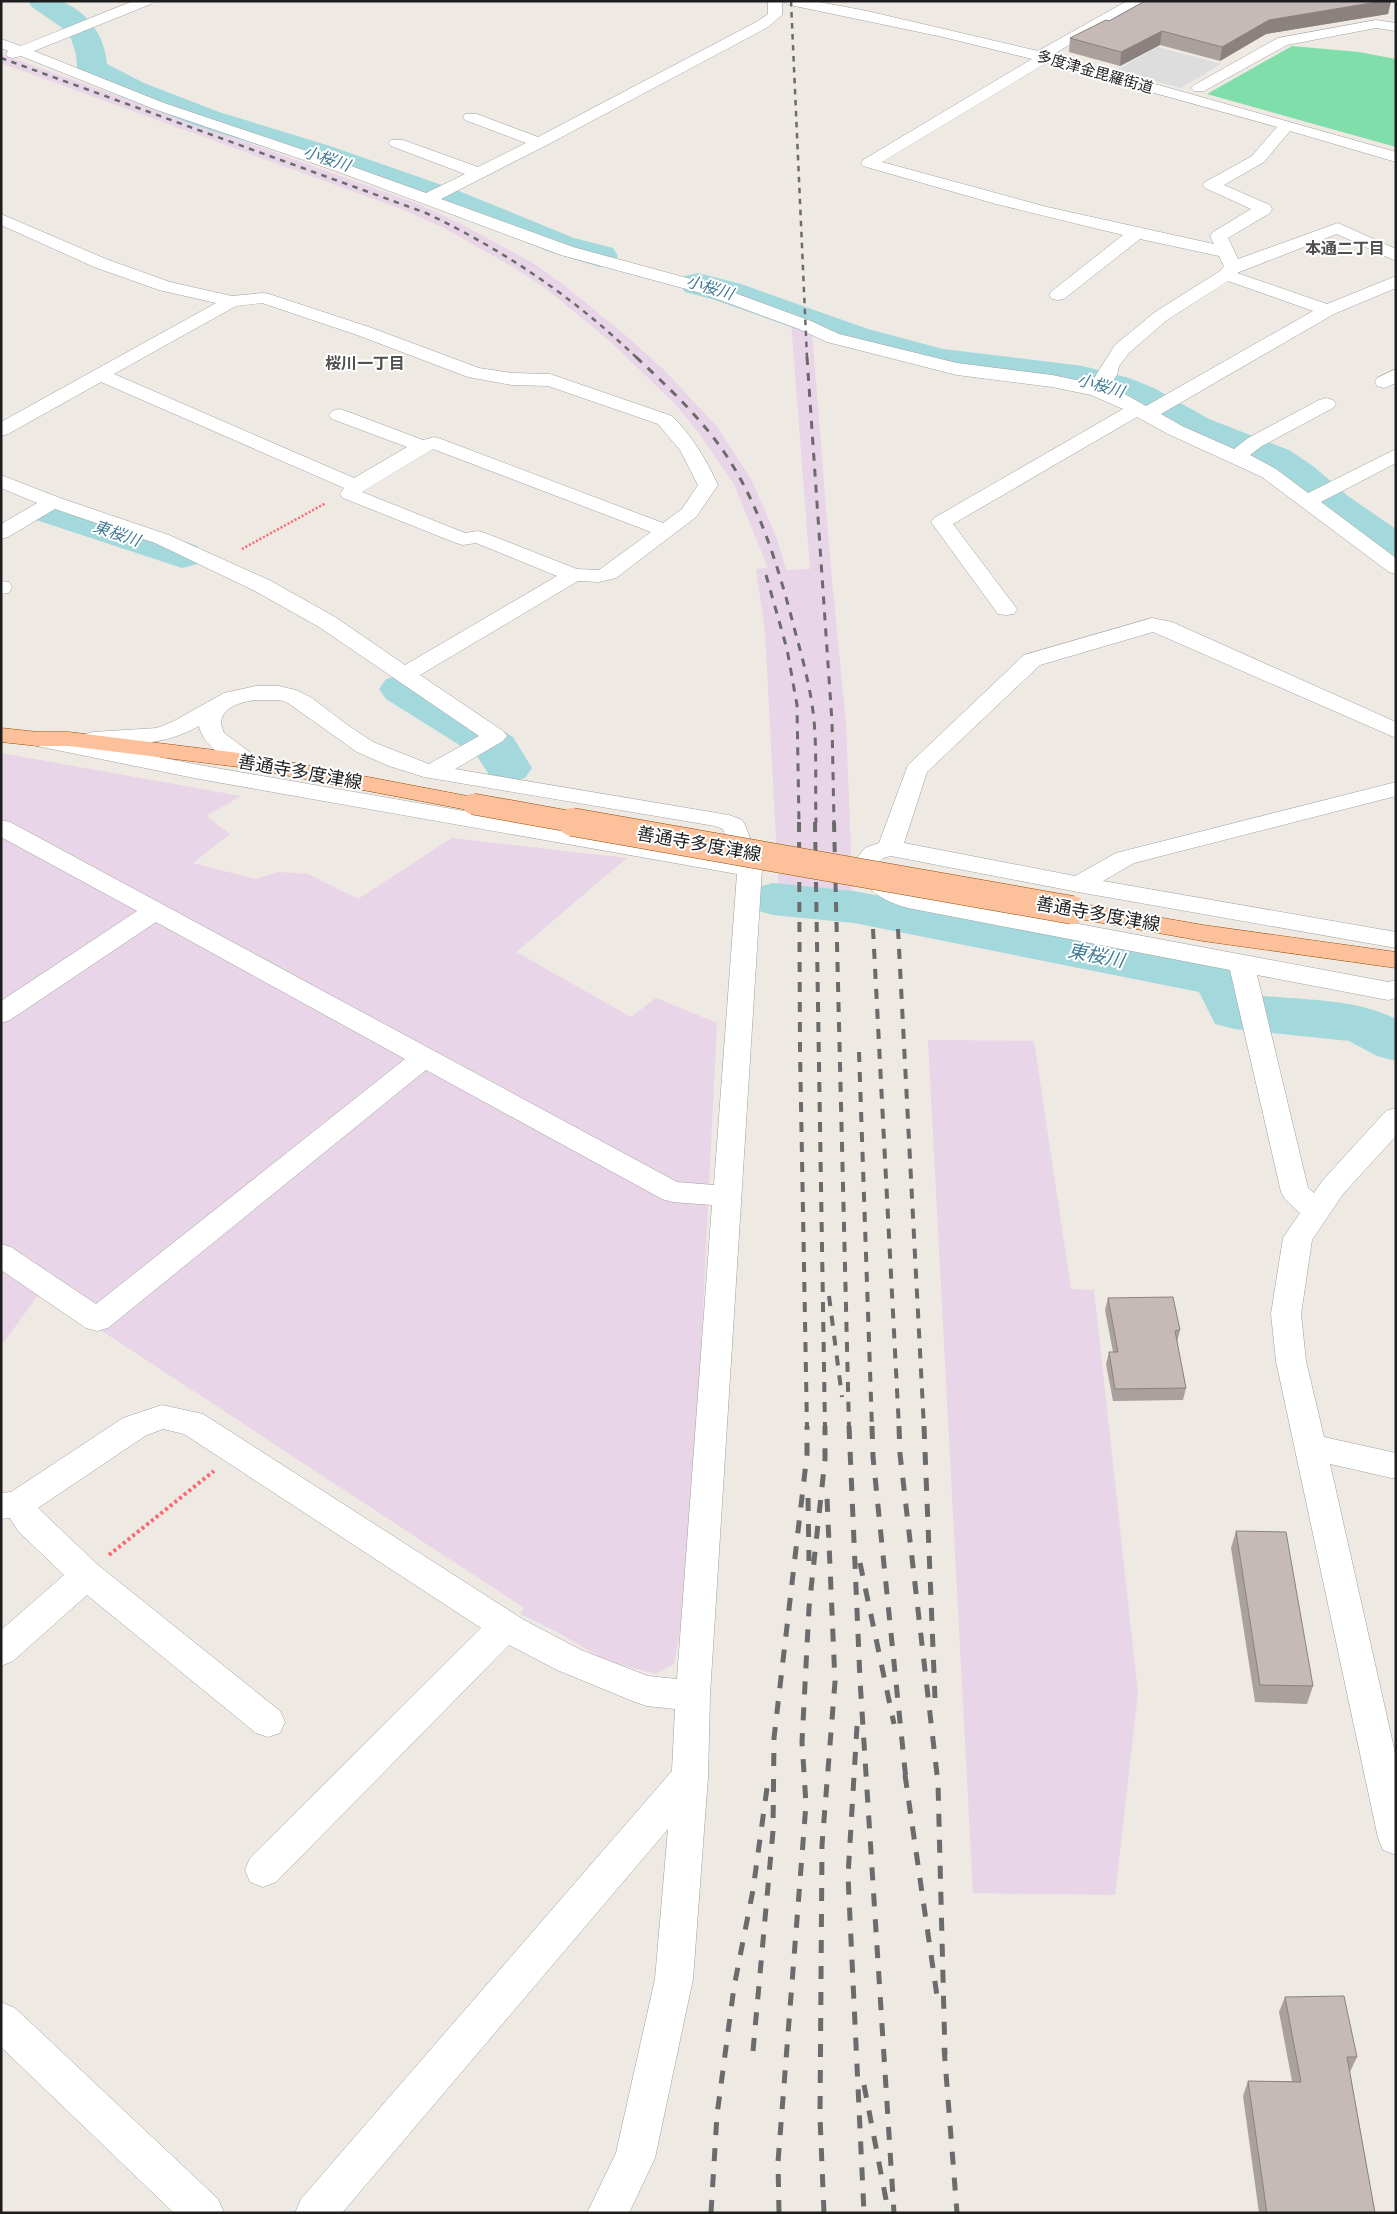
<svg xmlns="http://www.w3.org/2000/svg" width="1397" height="2214" font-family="Mulish,'Noto Sans JP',sans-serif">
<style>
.industrial{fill:#e8d5e7}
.pitch{fill:#80deaa}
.parking{fill:#ddd}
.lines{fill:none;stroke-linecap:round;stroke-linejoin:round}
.river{fill:#a3d9dd;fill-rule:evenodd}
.minor-casing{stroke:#a1a1a1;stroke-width:1}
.major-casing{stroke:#964b00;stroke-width:1}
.path-far1{stroke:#fa6873;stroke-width:2.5;stroke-dasharray:2 2;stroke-linecap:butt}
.path{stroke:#fa6873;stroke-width:4;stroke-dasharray:3 3;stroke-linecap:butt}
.minor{fill:#fff;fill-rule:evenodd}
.major{fill:#fcc19a;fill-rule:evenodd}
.rail-far3{stroke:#6b6b6b;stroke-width:2.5;stroke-dasharray:5.5 5.5;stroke-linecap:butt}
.rail-far2{stroke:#6b6b6b;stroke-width:3;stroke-dasharray:8 8;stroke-linecap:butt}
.rail-far1{stroke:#6b6b6b;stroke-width:4;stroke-dasharray:10 10;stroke-linecap:butt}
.rail{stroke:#6b6b6b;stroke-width:5;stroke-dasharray:13 13;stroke-linecap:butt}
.major-bridge-far1-casing{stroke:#964b00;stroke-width:22;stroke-linecap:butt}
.major-bridge-casing{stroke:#964b00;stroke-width:29;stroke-linecap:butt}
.major-bridge-far1{stroke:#fcc19a;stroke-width:21}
.major-bridge{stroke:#fcc19a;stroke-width:28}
.wall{fill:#aaa09d}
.shaded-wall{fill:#8b827f}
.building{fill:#c6bab6;stroke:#8b827f}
.labels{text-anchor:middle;stroke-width:4;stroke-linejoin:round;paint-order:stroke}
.far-street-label{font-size:15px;fill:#1d1d1d;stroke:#fff}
.far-water-label{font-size:16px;font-style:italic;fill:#417a96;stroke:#fff}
.far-neighbourhood-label{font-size:16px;font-weight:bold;fill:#505050;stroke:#fff}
.street-label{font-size:18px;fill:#1d1d1d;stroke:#fff}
.water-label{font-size:19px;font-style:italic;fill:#417a96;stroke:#fff}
</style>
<rect width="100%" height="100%" fill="#eee9e3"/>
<!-- industrial -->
<path class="industrial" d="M1,54L418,204L459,223L531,262L564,285L631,340L665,371L718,428L752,481L777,539L786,570L810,569L791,321L792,313L811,320L831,570L846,723L853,904L779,896L765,631L756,569L768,568L734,484L698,432L675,404L613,344L548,290L515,268L444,228L404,210L1,63Z
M1,753L241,796L206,816L230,834L193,863L255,879L279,872L308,874L358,899L452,838L627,858L516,952L631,1017L656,998L717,1023L690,1574L674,1664L656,1674L607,1661L557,1632L520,1614L524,1608L41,1291L1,1346Z
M928,1040L1034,1041L1071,1289L1094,1290L1138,1693L1115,1895L973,1893Z"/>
<!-- pitch -->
<path class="pitch" d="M1292,46L1359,52L1396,59V147L1207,94Z"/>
<!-- parking -->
<path class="parking" d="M1158,47L1221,64L1181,88L1117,70Z"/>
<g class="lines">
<!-- river -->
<path class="river" d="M28,1C38,1 54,0 63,2C89,13 105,37 107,64L144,83L219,112L330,146L459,191L574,238L613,248L618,256L613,264L600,267L550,252L435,205L306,160L197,126L122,97L81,74L77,67L76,54L70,36L61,27L32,7Z
M698,273L741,284L868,329L943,349L1083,366L1129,378L1154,388L1209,419L1289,450L1313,466L1348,496L1396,529V562L1381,558L1318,514L1285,484L1261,468L1181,435L1126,404L1101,394L1083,389L942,371L842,345L715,300L685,292L680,284L685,276Z
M51,499L135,524L197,546L203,555L197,564L182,568L36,520L30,511L36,502Z
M402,675L418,679L513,737L532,768L525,778L508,782L491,778L477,756L386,699L379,689L386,679Z
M773,883L854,891L1238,967L1253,995C1299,1000 1355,998 1396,1019V1061L1377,1056L1349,1041L1234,1029L1215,1024L1199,992L854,923L773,915L755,910L747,899L755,888Z"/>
<!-- minor casing -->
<g class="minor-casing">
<path id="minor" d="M133,1H153L151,4L34,51L164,103L348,165L426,193L465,174L391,146L389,143L391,140H403L478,167L526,143L465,120L463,117L465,114H477L538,137L758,21L768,14V1H782V15L768,27L545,146L441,199L573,247L713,285L811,321L839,334L957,363L1052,375L1091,383L1115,345L1155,312L1220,271L1224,266L1219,256L1140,239L1064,299L1058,300L1052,299L1049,295L1052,291L1123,235L996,204L863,166L861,163L863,160L1032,59L943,37L790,5L783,1H814L867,11L1038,51L1127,1H1145L1052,55L1396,152V162L1290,131L1264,162L1224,185L1270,205L1272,209L1270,213L1228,238L1238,259L1338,223L1396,249V261L1337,234L1237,273L1327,304L1396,276V288L1334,314L1161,414L1182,426L1234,449L1248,438L1319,400L1326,398L1333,400L1336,404L1333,408L1262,446L1250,455L1276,469L1308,493L1396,449V463L1321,502L1396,558V574L1389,572L1262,477L1168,434L1137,417L953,524L1017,609L1014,614L1006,615L998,614L931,522L934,518L1123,409L1091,395L1052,387L957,375L827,342L799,329L701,293L561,255L336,171L154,109L21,56L13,58L8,57L6,54L8,51L1,48V39L21,46ZM1046,63L1277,127L1252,156L1205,182L1203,185L1205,188L1251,209L1213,232L1210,236L1214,244L1047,207L882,162ZM1228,281L1313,311L1146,406L1123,393L1108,388L1117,375L1119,366L1129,353L1167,320Z
M1376,20L1396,23V31L1376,28L1287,45L1204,91H1194L1191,88L1194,85L1278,38Z
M1,214L106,259L170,282L232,296L263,293L269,294L369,327L479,368L512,373L550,374L672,416C692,436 706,459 718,485L696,517L616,578L599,582L578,581L420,675L503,731L507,736L503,741L455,769L729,815L742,820L745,825L762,869L710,1695L708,1777L693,1979L655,2158L629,2213H587L616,2153L655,1979L668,1829L342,2213H295L301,2199L672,1771L675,1709L647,1706L635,1702L557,1670L509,1645L276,1882L263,1887L250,1882L245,1870L250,1858L481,1628L184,1434L163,1429L145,1436L38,1508L98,1565L280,1711L285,1722L280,1733L268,1737L256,1733L87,1595L13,1661L1,1666V1630L64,1575L18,1531L10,1518L1,1519V1493L11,1492L123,1418L162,1405L203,1414L524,1620L581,1650L648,1676L677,1679L712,1205L672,1202L662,1199L426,1070L108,1328L97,1331L86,1328L1,1270V1244L11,1247L96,1304L405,1059L156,922L10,1020L1,1023V1001L137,911L1,837V820L10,822L677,1182L714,1185L737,874L199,779L32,745L28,740L32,735L40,733L83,742L81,739L85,734L93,732L157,728L174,721L224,693L256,686H279L296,690L312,698L346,724L373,742L429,764L479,736L319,627L255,591L155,543L55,509L8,537L1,539V524L37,503L1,488V475L60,498L169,535L271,581L335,617L405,665L557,576L476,543L463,545L456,543L343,498L340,494L344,488L101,382L8,434L1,436V422L216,303L159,290L94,267L1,225ZM262,303L357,335L468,377L512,385L548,386L658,424L680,450L698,485L682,509L663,523L441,439L434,437L423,440L346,411L339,409L332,411L329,415L332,419L407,447L354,478L114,374L236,306ZM433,449L651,532L599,570L577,569L485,533L478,531L465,533L362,492ZM256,700H279L288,703L357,752L389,766L424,777L715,826L723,829L734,858L199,765L103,746C137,745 169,743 199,726C202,745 236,771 255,766L259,761L255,756L224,733C213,710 238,702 256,700Z
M1396,369V383L1384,388L1377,386L1375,382L1377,378Z
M1,581L9,582L12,587L9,593L1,594Z
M1152,618L1172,622L1396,722V738L1153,632L1040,665L927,772L904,843L1075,876L1116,853L1396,782V796L1134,863L1103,881L1396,932V948L1078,892L891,856L883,858L878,864C885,882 900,889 919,894L1388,982L1396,980V998L1388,1000L1257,975L1308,1188L1314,1193L1323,1180L1386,1111L1396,1108V1136L1343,1194L1312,1240L1301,1314L1306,1361L1324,1437L1396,1453V1479L1330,1464L1396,1757V1855L1383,1850L1378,1838L1276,1361L1271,1314L1283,1238L1300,1213L1285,1199L1281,1192L1230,970L908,908C881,900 864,890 853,863L865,848L879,843L908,765L1024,655Z
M1,2002L15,2008L218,2199L224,2213H174L1,2047Z"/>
</g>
<!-- major casing -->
<g class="major-casing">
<path id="major" d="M1,728L38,732H69L247,754L473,797L481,799L485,804L481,809L473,811L247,768L69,746H38L1,742Z
M1072,902L1203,925L1396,952V968L1203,941L1063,916L1059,910L1063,904Z"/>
</g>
<!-- path-far1 -->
<path class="path-far1" d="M242,549L326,503"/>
<!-- path -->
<path class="path" d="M109,1555L214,1471"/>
<!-- minor -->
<use href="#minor" class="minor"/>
<!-- major -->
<use href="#major" class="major"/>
<!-- rail-far3 -->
<path class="rail-far3" d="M791,1L807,358
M1,58L426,213C507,252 573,297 637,358"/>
<!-- rail-far2 -->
<path class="rail-far2" d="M636,357C667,386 699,416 724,452C760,505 779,569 795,631C803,660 811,690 814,720C817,754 815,789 816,823
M807,357L832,722L834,823
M766,575L787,649L797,705L799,823"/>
<!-- rail-far1 -->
<path class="rail-far1" d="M799,822L800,1050L807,1428
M815,822L825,1428
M834,822L849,1428
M873,929L899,1428
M898,929L924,1428
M859,1052L872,1428
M829,1296L842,1397"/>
<!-- rail -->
<path class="rail" d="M849,1426L860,1680L894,2213
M872,1426L873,1457L906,1780
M899,1426L900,1454L938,1783L945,2055
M924,1426L935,1698
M808,1498L809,1561
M860,1563L894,1724
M857,1726L848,1876L864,2213
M905,1775L938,2003
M944,2048L957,2213
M753,2051L773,1831L774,1738L807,1454V1426
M864,2085L888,2210
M711,2213L717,2115L734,1987L753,1890L767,1788
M779,2213L778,2162L806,1804L802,1742L809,1608L825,1459V1426
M824,2213L820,2117L822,1845L835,1682L827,1497"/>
<!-- major-bridge-far1 casing -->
<g class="major-bridge-far1-casing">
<path id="major-bridge-far1" d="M473,804L579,823"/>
</g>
<!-- major-bridge casing -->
<g class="major-bridge-casing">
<path id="major-bridge" d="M572,822L1072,910"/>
</g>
<!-- major-bridge-far1 -->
<use href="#major-bridge-far1" class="major-bridge-far1"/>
<!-- major-bridge -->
<use href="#major-bridge" class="major-bridge"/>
</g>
<!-- wall -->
<path class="wall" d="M1145,1H1391L1388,14L1266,34L1220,61L1160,45L1120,66L1069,52L1070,38L1109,21Z
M1108,1298L1180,1330L1177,1342L1186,1388L1183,1400L1113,1401L1106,1364L1109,1352H1113L1105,1310Z
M1236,1531L1313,1686L1307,1704L1255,1702L1231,1548Z
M1285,1997L1357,2057L1350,2072L1375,2213H1259L1243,2096L1248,2081H1292L1279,2012Z"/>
<!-- shaded-wall -->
<path class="shaded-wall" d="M1383,1H1391L1388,14L1266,34L1220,61L1222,47L1269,20Z
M1162,31L1160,45L1120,66L1121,52Z"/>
<!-- building -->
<path class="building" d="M1145,1H1383L1269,20L1222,47L1162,31L1121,52L1070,38L1106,20L1109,21Z
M1173,1297L1180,1330L1175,1331L1186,1388L1115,1389L1109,1352H1118L1108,1298Z
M1236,1531L1286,1532L1313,1686L1260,1685Z
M1344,1996L1357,2057H1347L1375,2213H1267L1248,2081L1301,2082L1285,1997Z"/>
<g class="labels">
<!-- far-street labels -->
<g class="far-street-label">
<text transform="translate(1095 72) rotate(16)" y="5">多度津金毘羅街道</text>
</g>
<!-- far-water labels -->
<g class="far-water-label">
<text transform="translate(327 158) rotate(18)" y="6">小桜川</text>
<text transform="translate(710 287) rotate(17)" y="6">小桜川</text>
<text transform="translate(1101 385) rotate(16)" y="6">小桜川</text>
<text transform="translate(117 533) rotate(19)" y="6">東桜川</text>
</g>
<!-- far-neighbourhood labels -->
<g class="far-neighbourhood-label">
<text x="1345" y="254">本通二丁目</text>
<text x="365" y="369">桜川一丁目</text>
</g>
<!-- street labels -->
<g class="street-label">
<text transform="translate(300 772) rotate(10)" y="6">善通寺多度津線</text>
<text transform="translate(699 844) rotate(10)" y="6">善通寺多度津線</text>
<text transform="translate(1098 914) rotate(10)" y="6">善通寺多度津線</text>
</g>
<!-- water labels -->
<g class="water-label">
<text transform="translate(1096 955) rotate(11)" y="7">東桜川</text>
</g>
</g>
<!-- border -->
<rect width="1397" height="2214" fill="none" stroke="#1d1d1d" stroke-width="5"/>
</svg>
